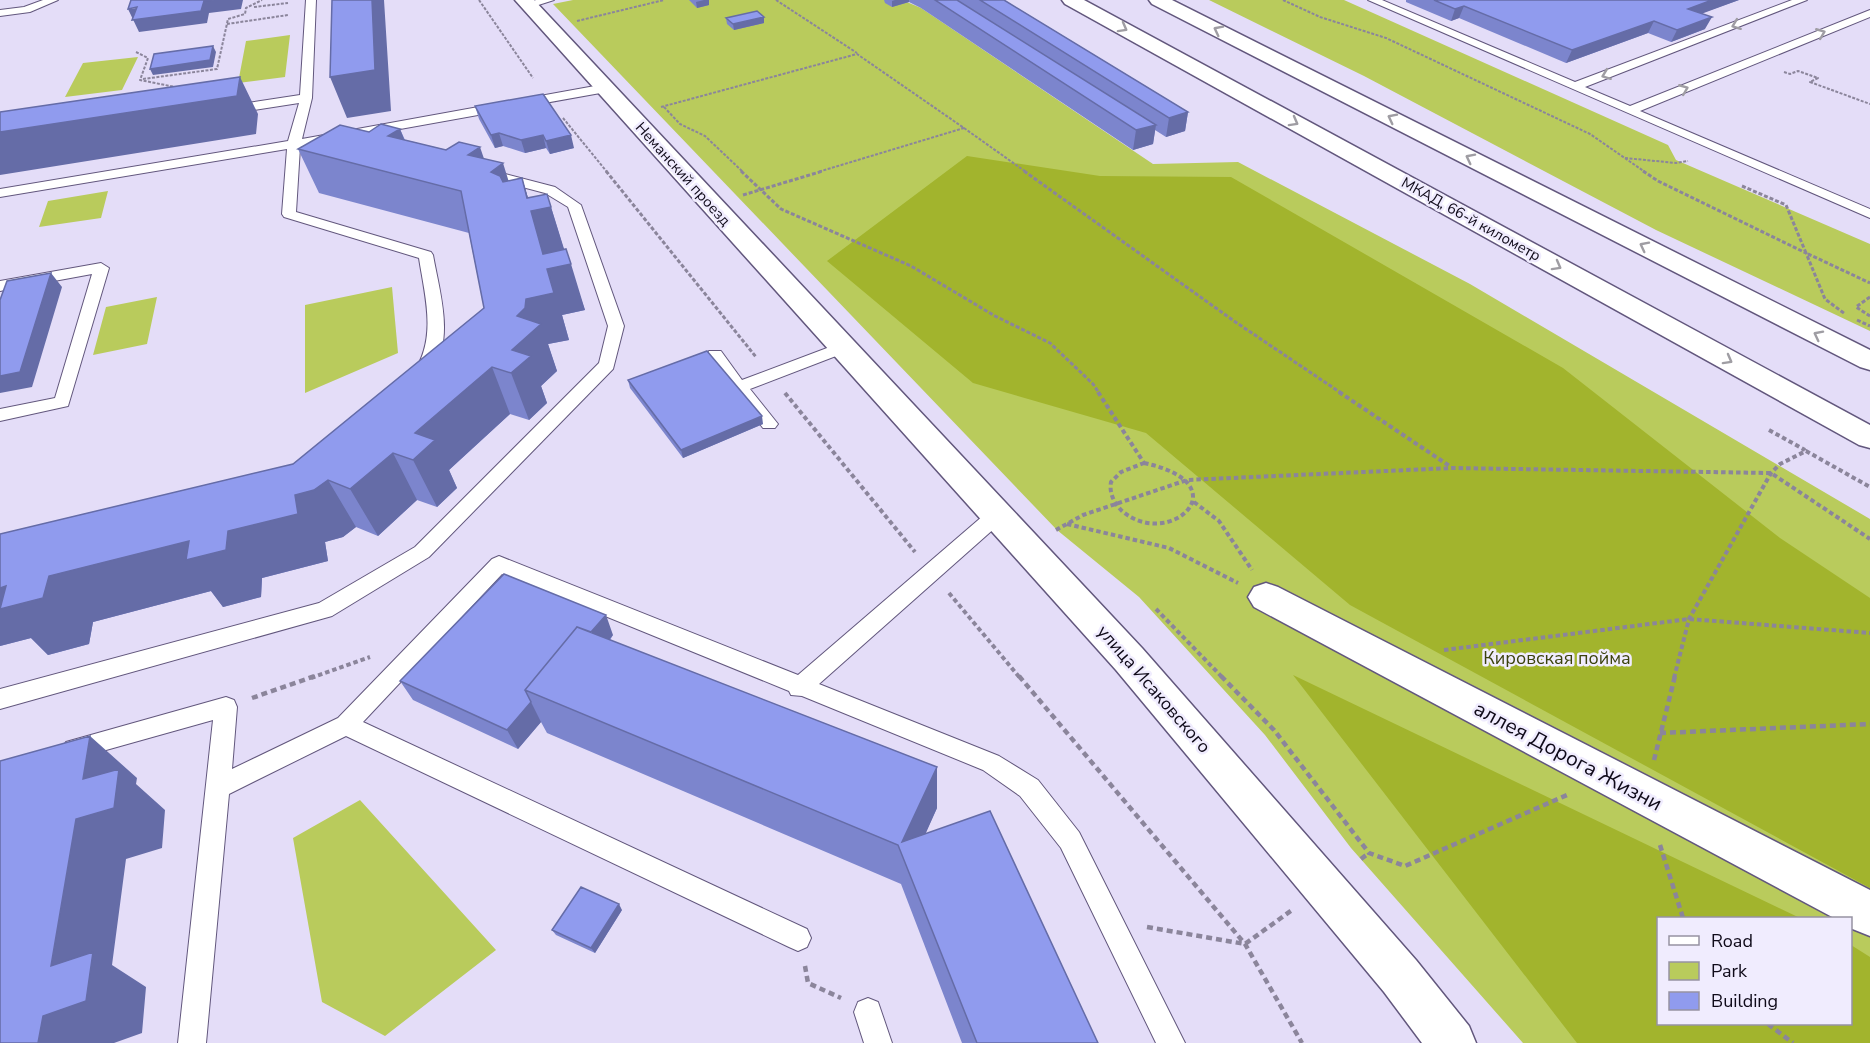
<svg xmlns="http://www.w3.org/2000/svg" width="1870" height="1043" font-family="'Nunito Sans',sans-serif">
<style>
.green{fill:#b9cb5c;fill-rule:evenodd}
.forest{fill:#a2b42d}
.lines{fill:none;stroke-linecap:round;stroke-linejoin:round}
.lane-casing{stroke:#62577d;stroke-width:2}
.street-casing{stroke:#62577d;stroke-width:3}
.secondary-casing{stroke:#62577d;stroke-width:3}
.highway-casing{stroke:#62577d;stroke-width:3}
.path-far3{stroke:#8b859b;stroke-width:2;stroke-dasharray:3 1.5;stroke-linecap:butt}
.path-far2{stroke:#8b859b;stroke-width:3;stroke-dasharray:4 2;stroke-linecap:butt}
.path-far1{stroke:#8b859b;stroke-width:4;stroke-dasharray:4.5 3;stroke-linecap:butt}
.path{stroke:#8b859b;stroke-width:4.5;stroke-dasharray:6 4;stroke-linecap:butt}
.lane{fill:#fff;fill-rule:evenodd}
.street{fill:#fff;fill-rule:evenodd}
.secondary{fill:#fff;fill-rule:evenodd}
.highway{fill:#fff;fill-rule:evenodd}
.wall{fill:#7c85cd}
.shaded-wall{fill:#656ca7}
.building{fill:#909bee;stroke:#656ca7;stroke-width:1.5}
.oneway{stroke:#9f9da3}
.labels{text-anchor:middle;stroke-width:5;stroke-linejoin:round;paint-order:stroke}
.far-street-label{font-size:15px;fill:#0f0a19;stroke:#f0ecfe}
.park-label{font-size:18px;fill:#3b420d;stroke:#f0ecfe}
.street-label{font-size:18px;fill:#0f0a19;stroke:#f0ecfe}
.near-street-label{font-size:21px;fill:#0f0a19;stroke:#f0ecfe}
</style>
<rect width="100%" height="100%" fill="#e4ddf8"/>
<!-- green -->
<path class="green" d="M573,0H902L921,8L1153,164L1238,162L1470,284L1870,519V1043H1523L1351,848L1265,735L1139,597L1057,530L553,4ZM1658,918H1850V1024H1658Z
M1209,0H1344L1668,145L1676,160L1870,244V331L1656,230L1364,76Z
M290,35L285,77L238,83L246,41Z
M138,57L122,90L65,97L83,63Z
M108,191L101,218L39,227L48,201Z
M392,287L398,353L305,393V305Z
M157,297L147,344L93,355L106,307Z
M360,800L496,950L385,1036L322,1002L293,838Z"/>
<!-- forest -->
<path class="forest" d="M967,156L1100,176L1231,177L1563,368L1780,538L1870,598V888L1350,605L1146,433L973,383L827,261Z
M1293,675L1800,918H1658V1024H1850L1851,945L1870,957V1043H1577Z"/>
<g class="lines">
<!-- lane casing -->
<g class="lane-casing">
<path id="lane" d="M43,0H58L30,12L0,16V10L24,7Z
M306,0H316L312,98L302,139L606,84L612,88L606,92L300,147L296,212L431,252L433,255C439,290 455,339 432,370C427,377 424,378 416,376L414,372C437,337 425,297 419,258L284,217L282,214L287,149L0,197V189L288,141L299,103L228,114L222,110L228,106L300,95Z
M536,0H554L529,8L524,5Z
M1368,0H1382L1575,82L1792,0H1807L1585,87L1630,106L1870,10V17L1640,111L1870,209V218Z
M482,168L555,187L581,205L624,326L613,369L429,557L332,616L0,709V689L319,603L415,547L599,363L608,326L568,207L545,193L477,175L475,172Z
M101,263L109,268L68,406L0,421V409L55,398L92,274L0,291V281Z
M843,342L849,343L851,347L849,351L750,389L778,424L775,428H763L707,355L709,351H721L742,380Z
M998,507L1005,509L1008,514L1005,519L819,684L999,756L1038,780L1079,832L1185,1043H1156L1061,848L1020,796L983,770L802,696L791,695L789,691L502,574L363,722L807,929L811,938L807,947L798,951L789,947L346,736L229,794L206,1043H178L213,720L74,759L66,756L62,749L66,742L226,697L234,700L237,707L232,769L338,718L492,559L499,556L798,675L991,509Z
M868,998L878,1002L892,1043H864L854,1012L858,1002Z"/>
</g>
<!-- street casing -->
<g class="street-casing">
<path id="street" d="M1266,583L1278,587L1870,890V936L1850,928V918H1834L1254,607L1248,597L1254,587Z"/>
</g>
<!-- secondary casing -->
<g class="secondary-casing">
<path id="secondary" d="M515,0H534L1142,648L1416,960L1469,1026L1476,1043H1422L1384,992L1116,670Z"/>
</g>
<!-- highway casing -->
<g class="highway-casing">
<path id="highway" d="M1062,0H1084L1870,425V448L1859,445L1065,4Z
M1149,0H1172L1870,350V370L1860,367L1152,4Z"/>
</g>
<!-- path-far3 -->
<path class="path-far3" d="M479,0L533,78
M776,0L857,53
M1283,0L1320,17L1386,38L1590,134L1645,172
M254,7L288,3
M577,21L664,0
M227,24L288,15
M136,52L148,58L140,80L175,87
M1784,72L1790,74L1798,71L1818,78L1810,82L1870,104
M143,79L217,69L228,19L245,14L246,8L262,0
M661,107L857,54L964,128L818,172
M664,107L680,124L705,136L743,172
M563,118L607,172
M964,128L1026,172
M1625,158L1676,163L1688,161"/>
<!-- path-far2 -->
<path class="path-far2" d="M606,171L756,357
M741,171L781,209L911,266L995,316L1050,343L1093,384L1099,393
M1024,171L1234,321L1341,393
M1643,171L1658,181L1806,253L1825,299L1845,314
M1742,186L1786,205L1806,253L1870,283
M743,195L823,171
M1870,297L1856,307L1870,316
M1857,320L1870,326"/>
<!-- path-far1 -->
<path class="path-far1" d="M1098,392L1144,463
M1339,392L1451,467
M785,393L915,552
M1769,430L1805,450
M1144,463C1243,484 1169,551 1122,511C1114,503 1109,493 1111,482L1121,472Z
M1194,502L1219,521L1252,570
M1067,524L1169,548L1238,583
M1056,530L1083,515L1187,480L1452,468L1771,473L1870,539
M949,593L1020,678
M1156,609L1223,678
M1444,650L1689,619L1870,633
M311,678L370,657
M1674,678L1689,619L1771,473L1780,464L1806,451L1870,487"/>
<!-- path -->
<path class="path" d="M1019,676L1245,944L1302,1043
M1221,676L1274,730L1369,853L1405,866L1567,795
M252,698L315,676
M1660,733L1870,724
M1654,760L1675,676
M1660,845L1683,918
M1361,859L1369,853
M1147,927L1245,944L1292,910
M805,966L808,983L841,998
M1768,1024L1793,1043"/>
<!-- lane -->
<use href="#lane" class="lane"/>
<!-- street -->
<use href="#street" class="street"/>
<!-- secondary -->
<use href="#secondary" class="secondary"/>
<!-- highway -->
<use href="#highway" class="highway"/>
</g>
<!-- wall -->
<path class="wall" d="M689,0H709V5L697,8Z
M884,0H1004L1188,112L1185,131L1166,137L1155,130L1153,144L1133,150L921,8L909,2L892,7L885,3Z
M1406,0H1739L1702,13L1705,29L1671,42L1648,33L1566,63L1459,18L1451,21L1406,2Z
M764,17V23L734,30L727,24L726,18Z
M475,106L574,148L550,154L546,148L525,153L503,146L495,148L479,119Z
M400,129L405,140L484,159L508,181L522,178L528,198L547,194L564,250L585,310L562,315L569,340L548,344L557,371L541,386L547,403L529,420L510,414L449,470L457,488L437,507L417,500L378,536L356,527L343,537L325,542L328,561L262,578L261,597L223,607L211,591L93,622L89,644L48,655L31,638L0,646V534L293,464L484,308L469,233L319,193L298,149L369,132Z
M628,380L763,424L683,458L630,388Z
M613,635L610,640L937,767V808L925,834L1098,1043H962L901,884L547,733L541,722L518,749L413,700L400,681Z
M622,910L595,953L556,935L552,930Z"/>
<!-- shaded-wall -->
<path class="shaded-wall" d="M214,0H243L241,9L209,13L207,23L139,32L128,9Z
M372,0H384L391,111L347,118L330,77Z
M704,0H709V5L697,8L696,2Z
M895,0H909V2L892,7V1Z
M1712,0H1739L1682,21L1688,9Z
M1464,6L1459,18L1451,21L1455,9Z
M764,17V23L734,30L733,24Z
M1712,17L1705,29L1671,42L1677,30Z
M1654,21L1648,33L1566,63L1572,50Z
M213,46L216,52L213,67L153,75L150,69Z
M240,77L258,114L256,134L0,175V132Z
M1188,112L1185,131L1166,137L1169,118Z
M1156,125L1153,144L1133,150L1136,130Z
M400,129L417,172L388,136Z
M499,133L503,146L495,148L491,135Z
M543,135L546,148L525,153L521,140Z
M571,135L574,148L550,154L546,141Z
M480,147L495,191L468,155Z
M503,163L517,208L491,172Z
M522,178L532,211L551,207L565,252L571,264L585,310L562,315L569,340L548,344L557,371L541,386L547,403L529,420L511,373L512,350L517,316Z
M51,273L62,287L32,387L0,393V376Z
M492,367L510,414L449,470L457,488L437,507L413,460L415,433Z
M762,416L763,424L683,458L681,450Z
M393,453L417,500L378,536L350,489Z
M328,480L356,527L343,537L325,542L328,561L262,578L261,597L223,607L211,591L93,622L89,644L48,655L31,638L0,646V588L228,531L295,495Z
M606,615L613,635L557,703L537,695Z
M531,702L541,722L518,749L507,730Z
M90,736L137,778L136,784L165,810L162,848L126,859L112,965L146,987L142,1033L114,1043H38Z
M937,767V808L909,871L902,842Z
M619,904L622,910L595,953L591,948Z"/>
<!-- building -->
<path class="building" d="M131,0H214L204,1L201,11L132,20L137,7L128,9Z
M332,0H372L375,70L330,77Z
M935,0H957L1156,125L1136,130Z
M980,0H1004L1188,112L1169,118Z
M1434,0H1712L1688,9L1712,17L1677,30L1654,21L1572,50L1464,6L1455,9Z
M757,11L764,17L733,24L726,18Z
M213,46L210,60L150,69L154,54Z
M240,77L237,96L0,132V112Z
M543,94L571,135L546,141L543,135L521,140L499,133L491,135L475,106Z
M381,124L400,129L388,136L446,150L459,142L480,147L468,155L503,163L491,172L500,176L503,182L522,178L527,198L547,194L551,207L531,211L543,254L566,249L571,264L547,269L554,293L526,299L525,308L517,316L541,324L512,350L531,356L511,373L492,367L415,433L435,440L413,460L393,453L350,489L328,480L314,490L295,495L298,514L228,531L226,550L186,560L189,541L49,576L43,598L0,609L6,586L0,588V534L293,464L484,308L461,191L298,149L340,125L369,132Z
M51,273L20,372L0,376V300L7,281Z
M707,351L762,416L681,450L628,380Z
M504,574L606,615L591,632L577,627L525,690L531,702L507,730L400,681Z
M577,627L937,767L902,842L990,811L1098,1043H977L898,845L525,690Z
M90,736L83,779L119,769L114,808L76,819L51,966L93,952L86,1001L43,1016L38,1043H0V761Z
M581,887L619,904L591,948L552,930Z"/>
<!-- one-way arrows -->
<defs><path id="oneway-chevron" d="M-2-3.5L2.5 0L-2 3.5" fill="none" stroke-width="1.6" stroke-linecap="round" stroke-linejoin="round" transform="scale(1.5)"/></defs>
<g class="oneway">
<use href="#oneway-chevron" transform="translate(1736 25) rotate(159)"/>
<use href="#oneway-chevron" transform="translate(1123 28) rotate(29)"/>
<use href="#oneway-chevron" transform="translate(1218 30) rotate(-153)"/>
<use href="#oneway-chevron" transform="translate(1821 33) rotate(-22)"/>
<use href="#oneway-chevron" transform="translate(1606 75) rotate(159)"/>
<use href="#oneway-chevron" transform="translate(1684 89) rotate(-22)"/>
<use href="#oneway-chevron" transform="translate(1392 118) rotate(-153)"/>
<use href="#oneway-chevron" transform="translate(1294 122) rotate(29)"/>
<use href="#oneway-chevron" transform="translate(1470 158) rotate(-153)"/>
<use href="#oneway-chevron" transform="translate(1644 246) rotate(-153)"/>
<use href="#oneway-chevron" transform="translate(1557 266) rotate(29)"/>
<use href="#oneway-chevron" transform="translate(1818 335) rotate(-153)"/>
<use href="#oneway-chevron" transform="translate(1728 360) rotate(29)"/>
</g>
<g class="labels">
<!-- far-street labels -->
<g class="far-street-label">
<text transform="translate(683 174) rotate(48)" y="5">Неманский проезд</text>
<text transform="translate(1471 219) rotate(29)" y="5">МКАД, 66-й километр</text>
</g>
<!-- park labels -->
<g class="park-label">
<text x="1557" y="664">Кировская пойма</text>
</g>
<!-- street labels -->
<g class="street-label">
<text transform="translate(1154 689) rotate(49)" y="6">улица Исаковского</text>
</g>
<!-- near-street labels -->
<g class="near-street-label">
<text transform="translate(1568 756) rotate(28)" y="7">аллея Дорога Жизни</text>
</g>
</g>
<!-- legend -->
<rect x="1657" y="917" width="195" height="108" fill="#f0ecfe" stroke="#9692a2" stroke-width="1.5"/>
<rect x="1669" y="936" width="30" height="9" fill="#ffffff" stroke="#9692a2" stroke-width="1.5"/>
<text x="1711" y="947" font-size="18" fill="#0f0a19">Road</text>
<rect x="1669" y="962" width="30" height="18" fill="#b9cb5c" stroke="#9692a2" stroke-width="1.5"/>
<text x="1711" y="977" font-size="18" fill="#0f0a19">Park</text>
<rect x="1669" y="992" width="30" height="18" fill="#909bee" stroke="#9692a2" stroke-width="1.5"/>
<text x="1711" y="1007" font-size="18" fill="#0f0a19">Building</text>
</svg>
